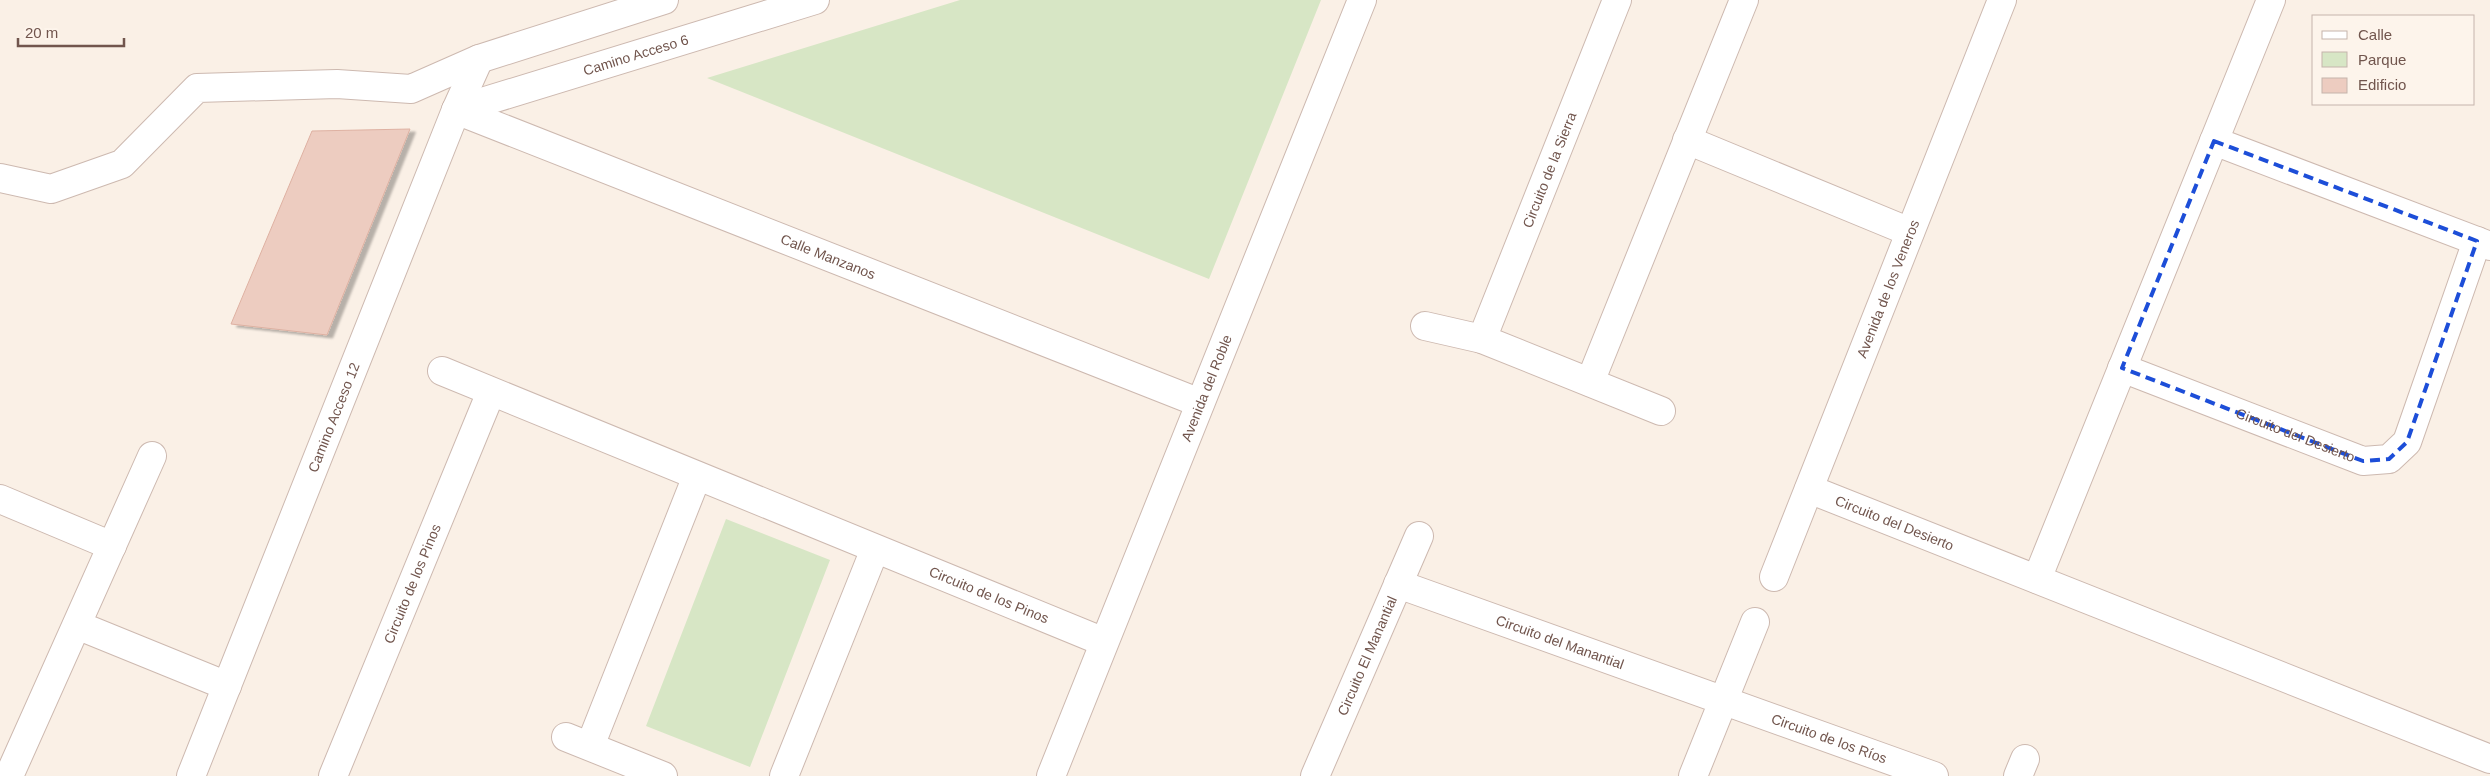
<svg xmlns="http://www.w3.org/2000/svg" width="2490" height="776" font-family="Helvetica,sans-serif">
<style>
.green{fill:#d7e6c5}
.building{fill:#edccc0;stroke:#deb1a2;filter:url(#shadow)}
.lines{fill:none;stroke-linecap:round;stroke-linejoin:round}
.minor-casing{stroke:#cdb9b0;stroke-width:30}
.minor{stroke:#fff;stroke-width:28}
.marked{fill:none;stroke:#1d4ed8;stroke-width:4;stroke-dasharray:10 6;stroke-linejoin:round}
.labels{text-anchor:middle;stroke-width:4;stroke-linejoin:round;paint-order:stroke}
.street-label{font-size:14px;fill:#71554d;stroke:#fdf4eb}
</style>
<defs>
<filter id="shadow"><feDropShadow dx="5.5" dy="3" stdDeviation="1" flood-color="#0004"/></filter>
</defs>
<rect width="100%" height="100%" fill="#faf0e6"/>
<!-- green -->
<path class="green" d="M960,0H1321L1209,279L707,78Z
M726,519L830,560L750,767L646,726Z"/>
<!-- building -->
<path class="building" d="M410,129L327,335L231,324L312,131Z"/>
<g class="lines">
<!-- minor casing -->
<g class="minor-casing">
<g id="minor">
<path id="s1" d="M456,110L1200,403"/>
<path id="s2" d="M456,110L815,0"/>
<path d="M1687,140L1910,232"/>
<path d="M2214,141L2490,246"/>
<path d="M0,178L51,189L122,164L197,88L337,84L411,89L479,59L664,0"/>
<path d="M1425,326L1482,339L1661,411"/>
<path id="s3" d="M1482,339L1617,0"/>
<path id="s4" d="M2122,368L2363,461L2389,459L2407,442L2477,241"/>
<path id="s5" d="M442,371L1104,642"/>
<path d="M1590,382L1744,0"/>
<path id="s6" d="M1809,489L2490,759"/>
<path d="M0,499L112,546"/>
<path id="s7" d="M1774,577L2002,0"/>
<path d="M2037,579L2271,0"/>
<path id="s8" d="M1398,584L1934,776"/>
<path d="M77,625L227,686"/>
<path d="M566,737L663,776"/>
<path d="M590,746L697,476"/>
<path d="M9,776L152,456"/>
<path id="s9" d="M191,776L456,110L479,59"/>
<path id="s10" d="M333,776L491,392"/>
<path d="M784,776L875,549"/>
<path id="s11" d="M1051,776L1362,0"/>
<path id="s12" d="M1315,776L1419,536"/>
<path d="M1693,776L1755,622"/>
<path d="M2018,776L2025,759"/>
</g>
</g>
<!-- minor -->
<use href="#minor" class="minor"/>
</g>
<!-- marked area -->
<path class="marked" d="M2214,141L2477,241L2407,442L2389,459L2363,461L2122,368Z"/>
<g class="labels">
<!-- street labels -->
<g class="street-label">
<text dy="5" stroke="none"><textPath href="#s2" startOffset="188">Camino Acceso 6</textPath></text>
<text dy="5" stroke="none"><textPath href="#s3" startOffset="182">Circuito de la Sierra</textPath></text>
<text dy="5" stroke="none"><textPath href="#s1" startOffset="400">Calle Manzanos</textPath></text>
<text dy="5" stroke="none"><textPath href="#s7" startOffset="310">Avenida de los Veneros</textPath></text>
<text dy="5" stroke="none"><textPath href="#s11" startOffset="418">Avenida del Roble</textPath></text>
<text dy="5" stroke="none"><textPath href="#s9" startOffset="386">Camino Acceso 12</textPath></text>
<text dy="5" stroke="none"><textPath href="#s4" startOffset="186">Circuito del Desierto</textPath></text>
<text dy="5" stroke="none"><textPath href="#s6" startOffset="92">Circuito del Desierto</textPath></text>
<text dy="5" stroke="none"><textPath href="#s10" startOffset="208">Circuito de los Pinos</textPath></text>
<text dy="5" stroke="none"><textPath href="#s5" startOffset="591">Circuito de los Pinos</textPath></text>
<text dy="5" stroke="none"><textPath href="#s8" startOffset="172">Circuito del Manantial</textPath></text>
<text dy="5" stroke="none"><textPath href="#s12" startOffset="131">Circuito El Manantial</textPath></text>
<text dy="5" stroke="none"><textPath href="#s8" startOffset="458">Circuito de los Ríos</textPath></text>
</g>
</g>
<!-- legend -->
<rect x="2312" y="15" width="162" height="90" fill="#fdf4eb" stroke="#c5b4ac"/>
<rect x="2322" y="31" width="25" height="8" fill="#ffffff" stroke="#c5b4ac"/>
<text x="2358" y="40" font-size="15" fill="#71554d">Calle</text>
<rect x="2322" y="52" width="25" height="15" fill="#d7e6c5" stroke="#c5b4ac"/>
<text x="2358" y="65" font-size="15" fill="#71554d">Parque</text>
<rect x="2322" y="78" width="25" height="15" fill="#edccc0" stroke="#c5b4ac"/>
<text x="2358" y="90" font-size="15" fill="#71554d">Edificio</text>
<!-- scale -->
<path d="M18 38v8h106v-8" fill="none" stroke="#71554d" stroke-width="2.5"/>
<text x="25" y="38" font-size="15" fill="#71554d" stroke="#fdf4eb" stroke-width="4" paint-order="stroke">20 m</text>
</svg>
